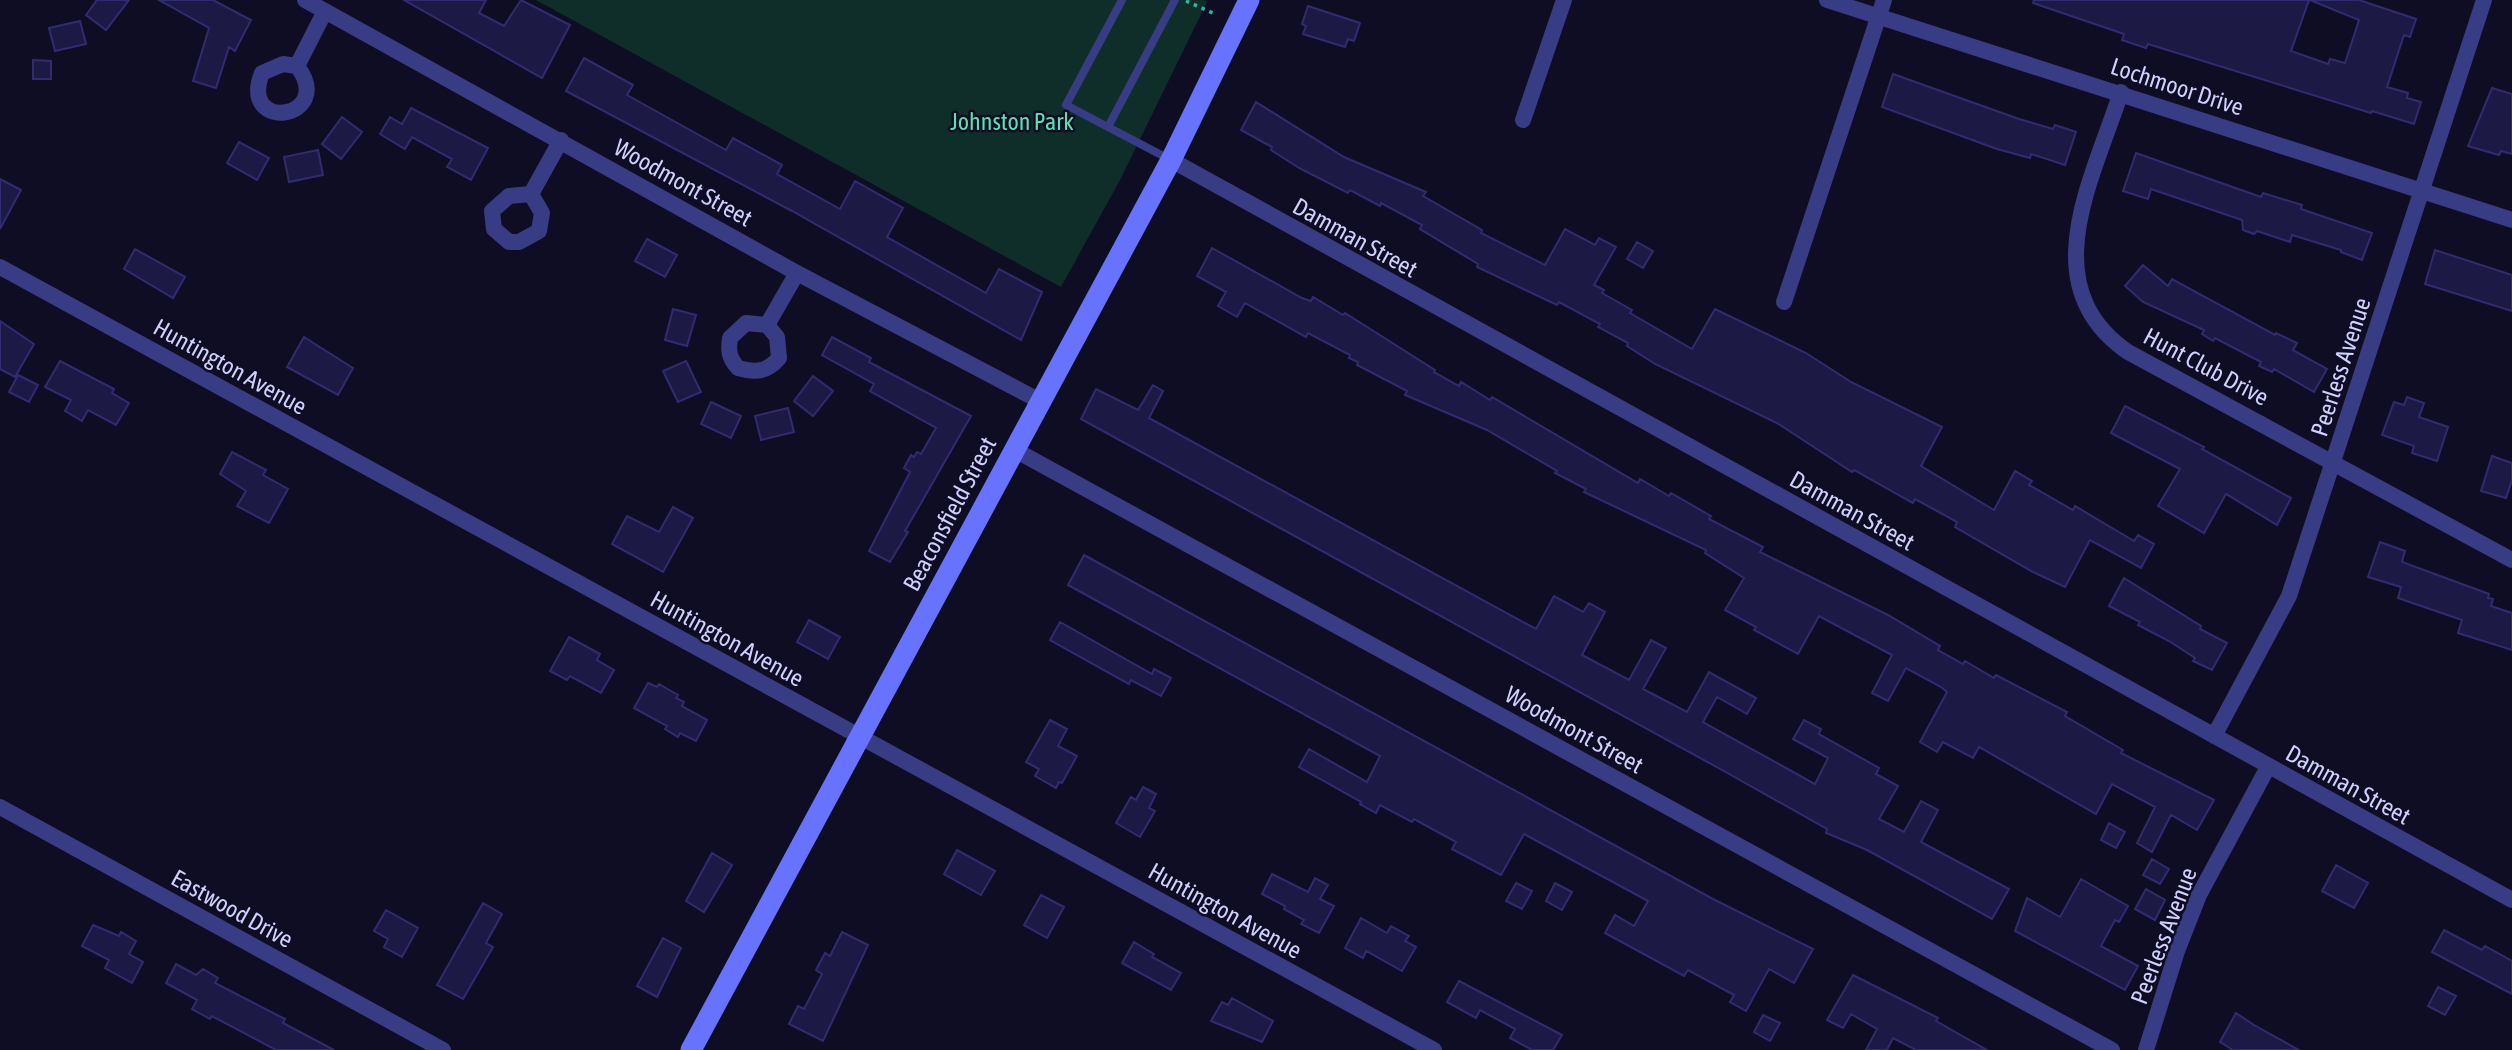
<svg xmlns="http://www.w3.org/2000/svg" width="2512" height="1050" font-family="'Asap Condensed',sans-serif">
<style>
.green{fill:#102e29}
.building{fill:#1d1945;stroke:#312b71;stroke-width:2}
.lines{fill:none;stroke-linecap:round;stroke-linejoin:round}
.path{stroke:#2cb7a0;stroke-width:3.5;stroke-dasharray:3.5 5;stroke-linecap:butt}
.lane{stroke:#373c84;stroke-width:8}
.street{stroke:#373c84;stroke-width:16}
.secondary{stroke:#6773ff;stroke-width:21}
.labels{text-anchor:middle;stroke-width:5;stroke-linejoin:round;paint-order:stroke}
.street-label{font-size:24px;fill:#d0d0ff;stroke:#0f0d23}
.park-label{font-size:24px;fill:#59e2b1;stroke:#0f0d23}
</style>
<rect width="100%" height="100%" fill="#0f0d23"/>
<!-- green -->
<path class="green" d="M536,0H1204L1207,2L1120,180L1061,287Z"/>
<!-- building -->
<path class="building" d="M97,0H129L106,30L86,15Z
M159,0H213L251,20L235,51L229,47L216,88L193,81L209,28Z
M404,0H486L479,13L504,26L521,0L570,25L542,78Z
M2034,0H2309L2291,51L2328,64L2330,59L2345,63L2359,20L2310,0H2359L2416,19L2410,37L2404,35L2387,87L2408,93L2407,98L2421,102L2414,124L2372,111L2371,113L2148,44L2146,48L2122,40L2124,34L2033,3Z
M1308,6L1360,23L1354,41L1348,39L1345,47L1303,34L1306,26L1302,24Z
M80,21L86,44L55,51L49,28Z
M584,58L633,85L627,95L726,150L733,138L782,165L777,174L840,209L855,181L903,208L887,237L986,293L999,269L1042,292L1021,340L792,211L566,91Z
M33,60L51,61V79H33Z
M1893,74L2019,119L2053,129L2055,125L2076,132L2065,165L2031,154L2030,158L1997,149L1882,107Z
M2492,88L2512,94V154L2501,151L2499,155L2468,146Z
M1256,102L1344,157L1426,192L1423,196L1482,230L1481,233L1545,265L1565,229L1595,245L1599,238L1616,247L1594,285L1604,290L1602,293L1632,310L1630,313L1692,349L1715,309L1806,353L1851,382L1942,427L1921,466L1994,510L2015,471L2032,481L2029,485L2073,510L2075,506L2134,541L2138,535L2154,544L2141,568L2090,540L2065,587L2033,572L1955,527L1957,522L1915,499L1913,503L1854,470L1852,472L1777,423L1655,364L1627,346L1628,343L1598,327L1600,324L1559,302L1557,305L1477,267L1478,264L1420,229L1422,225L1381,203L1380,206L1350,190L1348,193L1299,168L1271,150L1272,147L1241,130Z
M411,108L488,148L471,180L447,167L452,159L412,137L405,149L380,134L390,117L402,124Z
M342,117L362,132L341,159L322,144Z
M239,142L269,158L257,180L227,163Z
M318,150L323,175L289,182L284,157Z
M2136,153L2261,197L2263,193L2302,205L2301,209L2372,233L2362,260L2341,252V250L2292,235L2290,242L2257,231L2254,234L2243,230L2242,220L2151,189L2148,199L2123,191Z
M0,179L21,190L0,229Z
M647,239L677,255L665,277L635,261Z
M1637,242L1653,251L1643,268L1627,259Z
M1212,248L1302,298L1311,301L1313,297L1343,315L1345,313L1435,370L1434,372L1459,386L1461,382L1490,400L1492,397L1638,483L1640,479L1669,496L1671,493L1711,516L1709,519L1763,547L1760,552L1888,615L1940,646L1938,650L1963,664L1965,661L1994,678L1996,675L2067,712L2065,716L2123,750L2121,753L2214,800L2197,830L2171,815L2152,852L2137,843L2155,807L2112,784L2096,814L1979,747L1973,758L1943,742L1937,752L1920,742L1947,692L1941,687L1906,668L1888,701L1872,693L1892,655L1819,616L1798,654L1754,630L1756,627L1725,610L1744,578L1705,553L1706,550L1584,492L1586,489L1555,473L1557,471L1487,430L1405,395L1407,391L1357,365L1358,362L1349,358L1350,355L1308,333L1306,337L1245,303L1237,317L1218,306L1226,292L1197,276Z
M135,249L185,277L173,298L124,269Z
M2435,250L2512,275V311L2425,284Z
M2143,265L2168,286L2172,279L2275,335L2276,333L2297,343L2293,350L2327,369L2314,392L2274,369L2272,372L2259,366L2261,362L2215,338L2213,341L2202,334L2204,330L2143,302L2125,286Z
M673,309L696,315L687,346L665,340Z
M0,321L34,344L15,377L0,369Z
M304,337L353,368L338,395L287,367Z
M832,337L871,358L869,362L971,416L905,531L908,532L890,562L869,551L910,472L904,468L911,455L914,457L917,452L921,454L936,428L870,391L874,384L822,355Z
M60,361L114,389L112,393L129,403L116,425L88,410L82,421L65,411L71,400L45,387Z
M686,361L701,392L678,402L663,371Z
M18,375L38,385L29,402L9,392Z
M813,376L833,391L813,416L794,401Z
M1153,385L1163,391L1149,418L1536,629L1554,596L1583,612L1589,603L1605,612L1582,655L1629,680L1651,640L1666,648L1643,689L1687,712L1709,672L1756,698L1747,714L1717,697L1703,722L1815,784L1828,758L1793,739L1804,720L1821,729L1819,734L1879,768L1876,774L1898,786L1879,819L1904,832L1921,801L1938,810L1921,842L2009,889L1992,919L1867,850L1826,833L1827,829L1722,770L1081,419L1096,389L1138,410Z
M2407,397L2424,403L2419,417L2448,427L2437,461L2412,453L2414,446L2382,435L2394,402L2404,405Z
M711,402L741,416L731,438L701,424Z
M2125,406L2204,447L2202,449L2291,498L2277,525L2226,494L2204,533L2158,506L2180,469L2111,433Z
M788,408L794,432L761,440L755,416Z
M232,452L266,470L263,475L288,489L269,523L237,506L246,491L220,474Z
M2492,456L2512,463V480L2506,498L2481,491Z
M673,507L693,518L663,572L612,544L627,516L659,532Z
M2380,542L2405,551L2402,562L2489,594L2488,598L2493,599L2491,606L2512,613V650L2458,633L2462,620L2398,598L2401,587L2368,577Z
M1084,555L1713,899L1813,949L1794,983L1769,969L1746,1011L1730,1002L1734,995L1688,970L1684,976L1605,933L1615,915L1634,926L1648,901L1524,834L1501,875L1452,849L1456,842L1414,819L1412,822L1380,805L1376,813L1360,804L1361,802L1299,767L1309,749L1367,782L1380,756L1068,585Z
M2124,578L2201,626L2200,629L2227,643L2212,670L2193,661L2195,658L2169,641L2138,625L2140,622L2109,606Z
M809,620L840,637L828,659L797,642Z
M1060,622L1152,674L1154,669L1171,678L1161,696L1131,680L1129,684L1050,640Z
M569,637L600,654L597,660L614,670L601,693L570,676L567,680L550,671Z
M648,683L657,687L659,684L678,695L676,698L684,702L682,706L707,720L696,741L680,733L678,737L665,729L667,726L634,708Z
M1050,720L1067,729L1058,746L1077,756L1062,783L1059,782L1056,788L1035,776L1039,769L1026,762Z
M1143,787L1156,794L1149,808L1155,811L1140,837L1116,823L1131,797L1136,800Z
M2109,823L2125,832L2116,848L2101,840Z
M957,850L995,871L981,895L944,874Z
M712,853L732,865L704,912L686,901Z
M2152,859L2169,869L2160,884L2143,875Z
M2336,865L2368,883L2354,908L2322,891Z
M1272,874L1308,892L1315,878L1328,885L1320,899L1334,906L1319,933L1301,924L1304,920L1284,909L1285,906L1262,894Z
M2081,879L2128,906L2119,922L2115,920L2101,946L2138,966L2125,990L2015,931L2027,898L2060,917Z
M1516,883L1532,891L1522,909L1506,901Z
M1555,883L1572,892L1562,910L1546,901Z
M2146,889L2165,900L2155,920L2135,909Z
M1041,895L1064,907L1047,938L1024,925Z
M483,903L502,914L486,943L493,947L463,999L437,985Z
M386,910L418,928L402,957L384,947L388,939L374,931Z
M1361,918L1387,933L1391,926L1409,936L1405,941L1416,947L1402,971L1366,951L1363,958L1345,948Z
M93,925L119,936L121,932L136,941L129,954L143,962L132,983L105,968L109,960L82,946Z
M2444,930L2482,950L2485,946L2512,961V994L2432,952Z
M842,932L868,945L823,1041L789,1024L798,1006L804,1009L822,974L816,970L825,953L830,956Z
M663,938L681,948L657,997L637,986Z
M1134,942L1154,954L1152,957L1181,973L1171,990L1122,963Z
M176,964L196,975L203,969L218,978L215,983L285,1019L283,1023L334,1050H276L212,1016L210,1019L192,1009L197,1000L166,983Z
M1853,975L1938,1018L1936,1021L1987,1050H1916L1893,1038L1887,1050H1866L1877,1029L1851,1014L1843,1028L1827,1020Z
M1459,981L1562,1035L1553,1050H1532L1510,1038L1515,1029L1480,1010L1476,1018L1447,1002Z
M2438,987L2456,996L2445,1015L2428,1006Z
M1232,998L1273,1021L1262,1042L1211,1021L1222,1002L1228,1005Z
M2236,1013L2254,1025L2299,1050H2233L2220,1042Z
M1763,1015L1780,1023L1770,1041L1754,1032Z"/>
<g class="lines">
<!-- path -->
<path class="path" d="M1186,1L1213,13"/>
<!-- lane -->
<path class="lane" d="M1122,0L1066,105L1169,159
M1108,127L1175,0"/>
<!-- street -->
<path class="street" d="M305,0L797,273L1040,401
M1827,0L2512,220
M297,66C337,119 238,134 262,73L283,64L297,66L325,11
M2121,92C2093,179 2032,286 2128,352L2512,560
M1523,120L1564,0
M1171,160L2512,900
M531,194L542,213L539,231L519,242H509L494,229L492,211L509,196L531,194L561,140
M0,267L1434,1050
M1784,302L1884,0
M767,325L777,337L779,358C767,372 756,373 738,368C729,358 728,351 730,338L746,323L767,325L797,273
M1015,450L2112,1050
M2214,736L2289,596L2484,0
M0,807L443,1050
M2146,1050L2177,951L2199,895L2268,767"/>
<!-- secondary -->
<path class="secondary" d="M691,1050L1171,160L1249,0"/>
</g>
<g class="labels">
<!-- street labels -->
<g class="street-label">
<text transform="translate(2177 87) rotate(18)" y="8">Lochmoor Drive</text>
<text transform="translate(683 183) rotate(29)" y="8">Woodmont Street</text>
<text transform="translate(1355 238) rotate(29)" y="8">Damman Street</text>
<text transform="translate(230 367) rotate(29)" y="8">Huntington Avenue</text>
<text transform="translate(2206 367) rotate(28)" y="8">Hunt Club Drive</text>
<text transform="translate(2341 367) rotate(-72)" y="8">Peerless Avenue</text>
<text transform="translate(1852 511) rotate(29)" y="8">Damman Street</text>
<text transform="translate(950 514) rotate(-62)" y="8">Beaconsfield Street</text>
<text transform="translate(727 639) rotate(29)" y="8">Huntington Avenue</text>
<text transform="translate(1574 730) rotate(29)" y="8">Woodmont Street</text>
<text transform="translate(2348 785) rotate(29)" y="8">Damman Street</text>
<text transform="translate(232 909) rotate(29)" y="8">Eastwood Drive</text>
<text transform="translate(1225 911) rotate(29)" y="8">Huntington Avenue</text>
<text transform="translate(2164 936) rotate(-69)" y="8">Peerless Avenue</text>
</g>
<!-- park labels -->
<g class="park-label">
<text x="1012" y="130">Johnston Park</text>
</g>
</g>
</svg>
